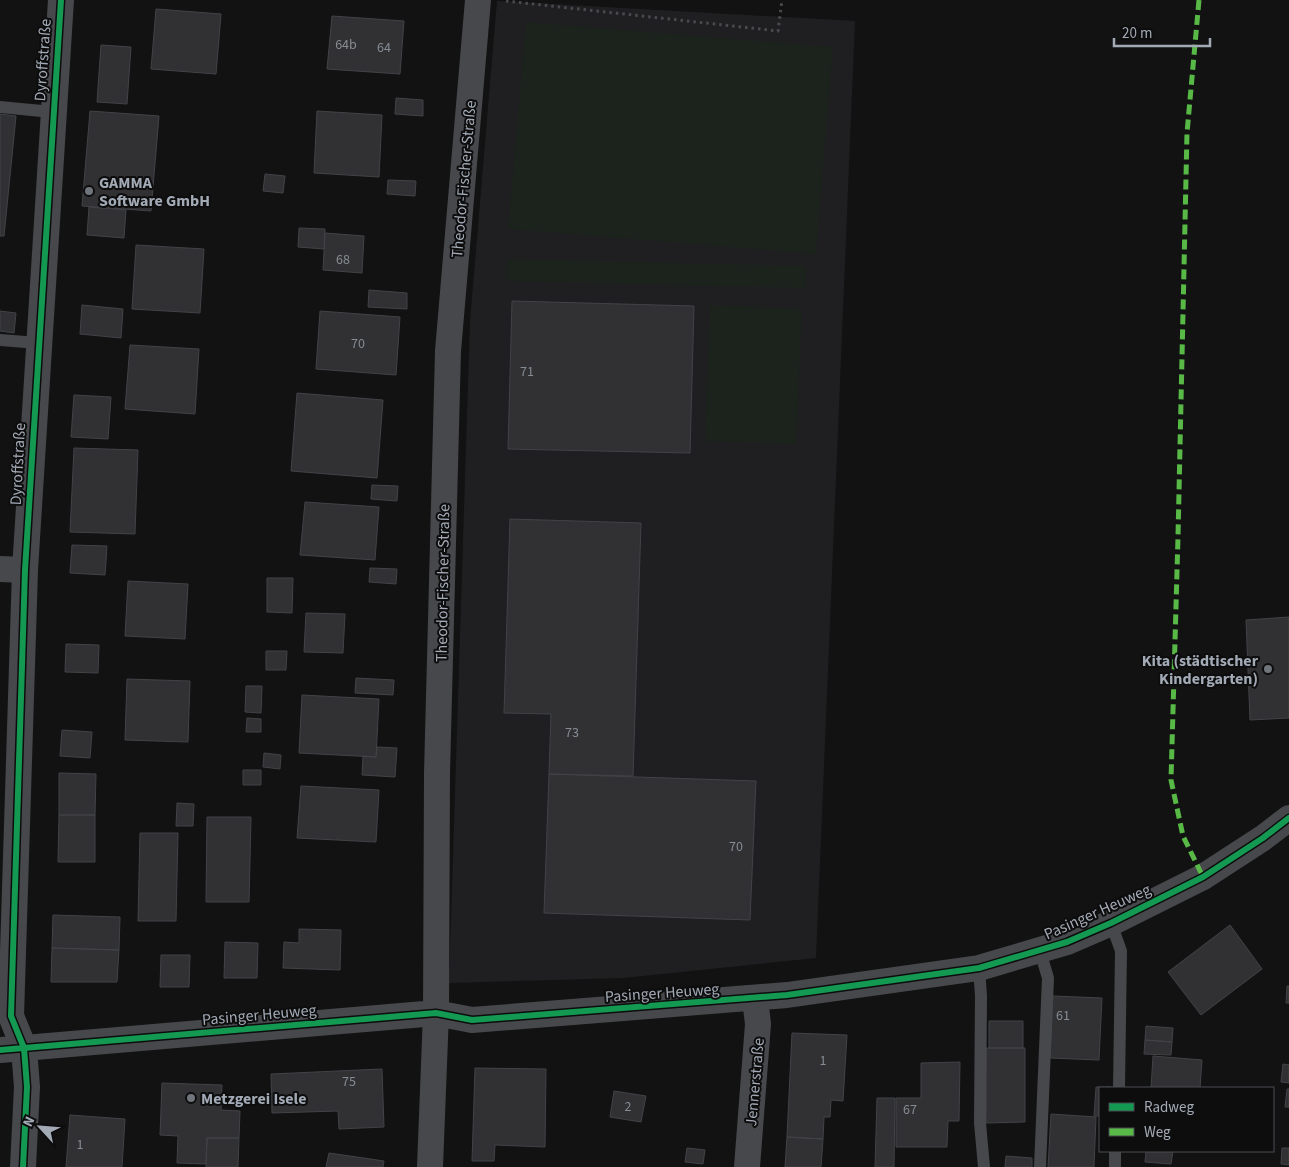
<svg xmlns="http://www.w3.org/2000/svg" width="1289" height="1167" font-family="'Source Sans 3',sans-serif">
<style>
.built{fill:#1f1f21}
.green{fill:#1c231d}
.building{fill:#313133;stroke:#414347}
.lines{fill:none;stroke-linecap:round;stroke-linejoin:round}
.path{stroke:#484a4d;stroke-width:3;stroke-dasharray:2.5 4;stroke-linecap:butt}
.service{stroke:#47484b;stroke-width:12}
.minor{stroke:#47484b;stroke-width:26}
.quiet{stroke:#58b947;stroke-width:5;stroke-dasharray:10 5;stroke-linecap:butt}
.cycleway-casing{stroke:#0d0d0e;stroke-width:9}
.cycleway{stroke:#139951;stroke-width:6}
.poi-dot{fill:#70757c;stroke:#0d0d0e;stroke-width:2}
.labels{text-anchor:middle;stroke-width:4;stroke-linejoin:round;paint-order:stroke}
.number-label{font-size:14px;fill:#868c94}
.street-label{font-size:16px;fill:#a2aab5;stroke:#0d0d0e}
.poi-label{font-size:16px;font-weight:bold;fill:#a2aab5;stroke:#0d0d0e;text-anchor:start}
</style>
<rect width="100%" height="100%" fill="#121213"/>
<!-- built -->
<path class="built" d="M497,1L855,21L816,958L623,978L449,983L470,321Z"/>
<!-- green -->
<path class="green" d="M526,22L833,47L816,254L508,229Z
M507,259L806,266L805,288L507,281Z
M710,305L802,309L796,444L705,441Z"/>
<!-- building -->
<path class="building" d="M156,9L221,14L216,74L151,69Z
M332,16L404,21L400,74L327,69Z
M101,45L131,47L127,104L97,102Z
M396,98L423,100V116L395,114Z
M90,111L159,116L151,211L82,206Z
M317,111L382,115L379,177L314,173Z
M0,114L16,116L4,236H0Z
M265,174L285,176L283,193L263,191Z
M388,180L416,181L415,196L387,194Z
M89,207L126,210L124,238L87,235Z
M299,228L325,229L324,249L298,247Z
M325,233L364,236L362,273L323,270Z
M136,245L204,249L200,313L132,309Z
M369,290L407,293V309L368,307Z
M512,301L694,306L690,453L508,449Z
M82,305L123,309L121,338L80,334Z
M0,311L16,313L14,333L0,331Z
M320,311L400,317L396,375L316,369Z
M130,345L199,349L195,414L125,409Z
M297,393L383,400L377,478L291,471Z
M74,395L111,397L108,439L71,437Z
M74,448L138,450L135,534L70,532Z
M372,485L398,486L397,501L371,499Z
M305,502L379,507L375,560L300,555Z
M510,519L641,523L633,776L549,774L551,714L504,713Z
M72,545L107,546L105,575L70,573Z
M370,568L397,569L396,584L369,582Z
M267,578H293L292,613L267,612Z
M128,581L188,584L185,639L125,636Z
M306,613L345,614L343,653L304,652Z
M1289,617V718L1250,720L1246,620Z
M66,644L99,645L98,673L65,672Z
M266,651H287L286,670H266Z
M356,678L394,680L393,695L355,693Z
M127,679L190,681L188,742L125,740Z
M246,686H262L261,713L245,712Z
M302,695L379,699L376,757L299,753Z
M247,718L261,719V732H246Z
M62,730L92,732L90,758L60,756Z
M377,747L397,748L395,777L362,775L363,756L376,757Z
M264,753L281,755L280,769L263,767Z
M243,770H261V785H243Z
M59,773L96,774L95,815H59Z
M549,774L756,781L750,920L544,913Z
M301,786L379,790L376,842L297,838Z
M177,803L194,804L193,826H176Z
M59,815H95V862H58Z
M207,817H251L249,902H206Z
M140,833H178L176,921H138Z
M53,915L120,917L119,950L52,948Z
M1230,925L1262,969L1201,1015L1168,972Z
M299,929L341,930L340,970L283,968L284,942L299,943Z
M225,942L258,943L257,978H224Z
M52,948L119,950L117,982H51Z
M161,955H190L189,987H160Z
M1287,986H1289V1003H1286Z
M1053,996L1102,998L1099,1060L1050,1058Z
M989,1021H1023V1048H989Z
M1146,1026L1173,1028L1172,1042L1145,1040Z
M792,1033L847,1035L843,1101L831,1100L830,1117H824L823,1139L787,1137Z
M1145,1040L1172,1042L1171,1055L1144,1054Z
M986,1048H1025V1122L986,1123Z
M1153,1056L1202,1060L1200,1088H1151Z
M960,1062L959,1121H948L947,1147H896V1098H921V1063Z
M1283,1064L1289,1065V1083L1281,1082Z
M475,1068L546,1069L545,1147L495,1145L494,1161H472Z
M382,1069L384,1127L339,1129L338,1111L272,1113L271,1074Z
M162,1083L222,1085L221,1110L240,1111L239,1138H207L206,1164L177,1163L178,1136L160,1135Z
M1096,1087H1111L1100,1088V1116H1094Z
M1287,1089H1289V1107H1285Z
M614,1091L646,1096L641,1122L610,1117Z
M877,1098H895L894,1167H875Z
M1051,1114L1096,1117L1094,1167H1048Z
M70,1115L125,1119L122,1167H66Z
M787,1137L823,1139L821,1167H785Z
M207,1138H239L238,1167H206Z
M687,1148L705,1150L703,1164L685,1162Z
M1282,1148H1289V1165L1281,1164Z
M1146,1151H1173L1171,1164L1145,1162Z
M329,1153L384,1161L383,1167H326Z
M1006,1156L1032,1158V1167H1005Z"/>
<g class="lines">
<!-- path -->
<path class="path" d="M506,1L778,31L782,0"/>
<!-- service -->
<path class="service" d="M0,107L52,112
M0,340L38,343
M1111,923L1121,951L1119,1088
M979,968L981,996L980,1123L984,1167
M1040,1167L1048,978L1040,951
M1115,1167V1151"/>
<!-- minor -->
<path class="minor" d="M0,569L25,570
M0,1050L436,1013L472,1020L787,995L979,968L1067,942L1111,923L1203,877L1263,838L1289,818
M23,1167L27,1087L24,1048L11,1016L25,570L61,0
M430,1167L436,1013L437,773L448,351L478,0
M747,1167L758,1024L755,998"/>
<!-- quiet -->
<path class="quiet" d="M1199,0L1187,133L1178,537L1171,780L1183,836L1203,877"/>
<!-- cycleway casing -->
<g class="cycleway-casing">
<path id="cycleway" d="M0,1050L436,1013L472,1020L787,995L979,968L1067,942L1111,923L1203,877L1263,838L1289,818
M23,1167L27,1087L24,1048L11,1016L25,570L61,0"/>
</g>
<!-- cycleway -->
<use href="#cycleway" class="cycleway"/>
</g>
<!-- markers -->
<g class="poi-dot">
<circle cx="89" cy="191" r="5"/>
<circle cx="1268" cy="669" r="5"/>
<circle cx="191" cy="1098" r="5"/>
</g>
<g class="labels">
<!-- number labels -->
<g class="number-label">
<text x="346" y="49">64b</text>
<text x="384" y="52">64</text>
<text x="343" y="264">68</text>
<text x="358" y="348">70</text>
<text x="527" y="376">71</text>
<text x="572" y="737">73</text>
<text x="736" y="851">70</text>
<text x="1063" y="1020">61</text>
<text x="823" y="1065">1</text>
<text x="349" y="1086">75</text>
<text x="628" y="1111">2</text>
<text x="910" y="1114">67</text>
<text x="80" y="1149">1</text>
</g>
<!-- street labels -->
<g class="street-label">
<text transform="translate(42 60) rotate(-86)" y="6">Dyroffstraße</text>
<text transform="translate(463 179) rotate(-85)" y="6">Theodor-Fischer-Straße</text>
<text transform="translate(17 464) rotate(-87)" y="6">Dyroffstraße</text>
<text transform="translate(442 583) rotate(-89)" y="6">Theodor-Fischer-Straße</text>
<text transform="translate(1097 911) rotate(-24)" y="6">Pasinger Heuweg</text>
<text transform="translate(662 992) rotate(-4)" y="6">Pasinger Heuweg</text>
<text transform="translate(259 1014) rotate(-5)" y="6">Pasinger Heuweg</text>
<text transform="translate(754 1082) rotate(-85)" y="6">Jennerstraße</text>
</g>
<!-- poi labels -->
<g class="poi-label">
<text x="99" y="188">GAMMA<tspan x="99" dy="18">Software GmbH</tspan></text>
<text x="1258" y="666" text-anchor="end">Kita (städtischer<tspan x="1258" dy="18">Kindergarten)</tspan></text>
<text x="201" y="1104">Metzgerei Isele</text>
</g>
</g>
<!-- legend -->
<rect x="1099" y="1087" width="175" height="65" fill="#0d0d0e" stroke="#494c51"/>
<rect x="1109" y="1103" width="25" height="8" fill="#139951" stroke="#494c51"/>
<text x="1144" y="1112" font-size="15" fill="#a2aab5">Radweg</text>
<rect x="1109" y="1128" width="25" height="8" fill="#58b947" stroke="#494c51"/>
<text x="1144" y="1137" font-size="15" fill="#a2aab5">Weg</text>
<!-- north arrow -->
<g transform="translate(40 1127) rotate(296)" stroke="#0d0d0e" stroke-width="4" paint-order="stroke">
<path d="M0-4L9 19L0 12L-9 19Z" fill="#a2aab5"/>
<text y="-8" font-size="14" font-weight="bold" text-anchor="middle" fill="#a2aab5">N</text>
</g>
<!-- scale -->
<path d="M1114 38v8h96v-8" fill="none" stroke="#a2aab5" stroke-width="2.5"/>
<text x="1122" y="38" font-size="15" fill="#a2aab5" stroke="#0d0d0e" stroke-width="4" paint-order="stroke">20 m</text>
</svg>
